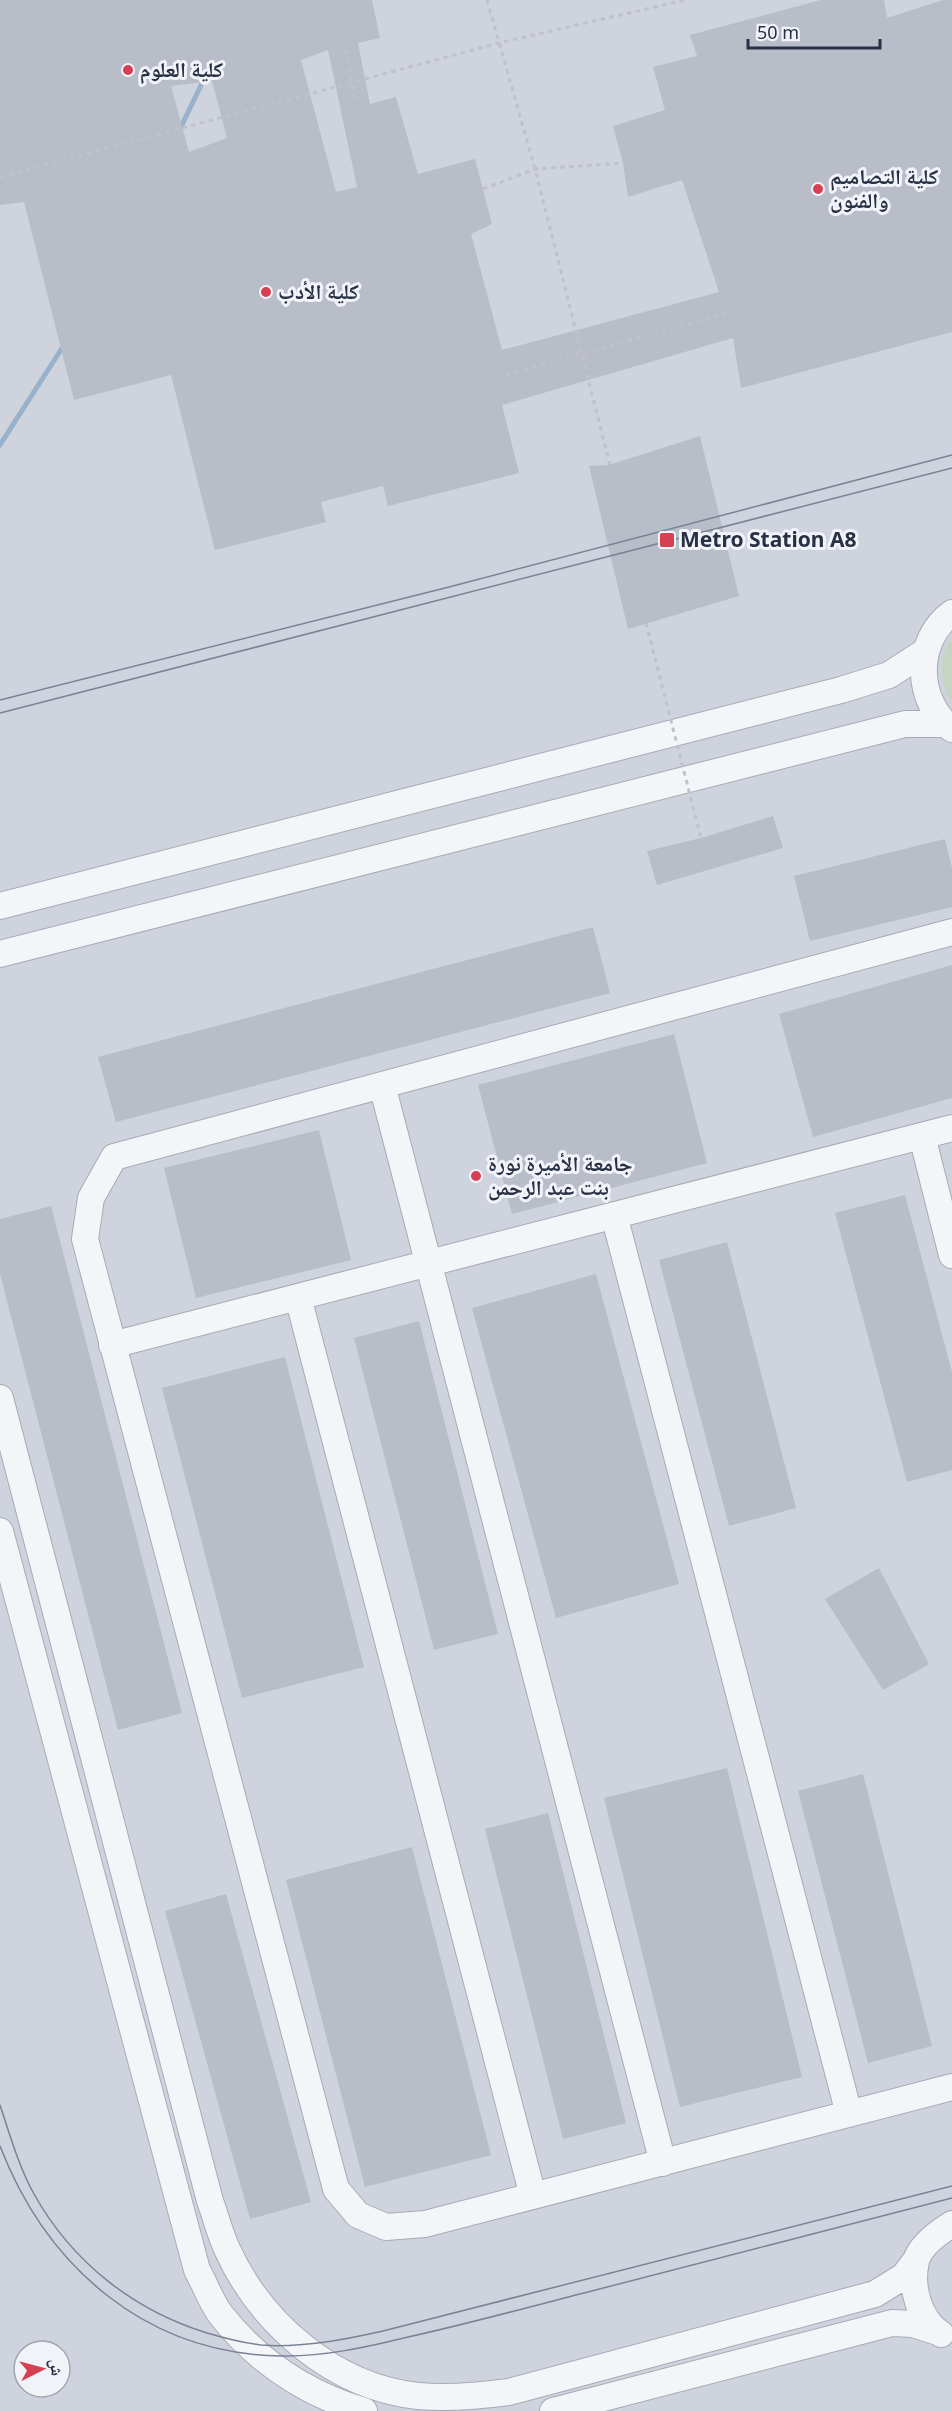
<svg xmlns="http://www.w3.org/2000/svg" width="952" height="2411" font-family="'Noto Sans','Noto Naskh Arabic',sans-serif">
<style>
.built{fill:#cfd3dd;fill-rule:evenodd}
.green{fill:#c6d5c2}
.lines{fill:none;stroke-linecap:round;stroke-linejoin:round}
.stream{stroke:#9ab1cc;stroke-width:5}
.building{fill:#b8bdc8;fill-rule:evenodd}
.minor-casing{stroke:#a6abb5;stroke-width:28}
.path{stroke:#bfc2c9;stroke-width:3;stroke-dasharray:4.5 4.5;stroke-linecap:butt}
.minor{stroke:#f4f5f8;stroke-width:26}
.tram{stroke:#7a8395;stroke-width:1.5}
.path-bridge{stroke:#bfc2c9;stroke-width:3;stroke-dasharray:4.5 4.5;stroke-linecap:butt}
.poi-dot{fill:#d54052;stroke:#f1f3f8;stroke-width:2}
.labels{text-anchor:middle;stroke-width:6;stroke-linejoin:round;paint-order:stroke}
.poi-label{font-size:21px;font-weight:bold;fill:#283143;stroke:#f1f3f8;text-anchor:start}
</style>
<rect width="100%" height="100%" fill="#e1e4ea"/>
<!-- built -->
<path class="built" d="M0,0H952V2411H0ZM24,2351H60V2387H24Z"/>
<!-- green -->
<path class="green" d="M952,639V702C939,684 937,657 952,639Z"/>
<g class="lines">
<!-- stream -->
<path class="stream" d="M179,131L205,77
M0,445L64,345"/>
</g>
<!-- building -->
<path class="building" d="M0,0H372L380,38L358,43L370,104L396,97L418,174L475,159L492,224L471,234L502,350L719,292L682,180L628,197L623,163L613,126L665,110L653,67L697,56L690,35L821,0H884L887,18L943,0H952V332L741,388L733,338L502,405L519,473L388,506L383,486L321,502L326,522L215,550L171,375L74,400L24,202L0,205ZM328,50L357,187L336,192L301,60ZM212,81L227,138L189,152L171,86Z
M700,436L739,596L628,629L589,466L609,465Z
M773,816L783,848L657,885L647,851L701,838Z
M945,839L952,868V907L810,941L794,876Z
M593,927L610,993L116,1122L98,1057Z
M952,965V1098L813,1137L779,1014Z
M674,1034L707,1163L512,1214L478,1085Z
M319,1130L351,1260L196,1298L164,1168Z
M905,1195L952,1372V1470L907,1482L835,1213Z
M51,1206L182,1713L118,1730L0,1274V1219Z
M727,1242L796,1508L729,1526L659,1260Z
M596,1274L679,1584L556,1618L472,1308Z
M419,1321L498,1634L434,1650L354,1338Z
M285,1357L364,1667L242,1698L162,1388Z
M879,1568L929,1664L883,1690L825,1599Z
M727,1768L802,2077L680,2107L604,1798Z
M863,1774L932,2046L868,2063L798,1791Z
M548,1813L626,2123L563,2139L485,1829Z
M412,1847L491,2155L365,2187L286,1880Z
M226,1894L311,2202L250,2219L165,1911Z"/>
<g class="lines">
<!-- minor casing -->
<g class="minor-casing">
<path id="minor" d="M952,613C914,640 915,702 952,729
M0,906L841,690L889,675L926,651
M952,932L114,1157L91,1198L85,1239L336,2189L358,2215L386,2227L425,2224L952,2087
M0,954L905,724H946
M382,1085L663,2163
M922,1136L952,1255
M614,1215L849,2114
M298,1297L533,2196
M112,1345L952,1128
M0,1398L210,2201C216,2217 220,2234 227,2249C261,2324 334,2387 418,2396C449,2399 479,2396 509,2392L875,2294L904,2276L916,2260
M0,1531L197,2270C205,2284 211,2302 221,2315C258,2362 307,2394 364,2411
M941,2334C919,2320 910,2287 916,2261C920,2246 939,2232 952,2224
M553,2411L892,2323L913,2324L938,2332"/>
</g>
<!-- path -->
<path class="path" d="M487,0L535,169L610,465
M346,50L355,102
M0,177L499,43L685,0
M483,189L535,169L623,163
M506,375L727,313"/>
<!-- minor -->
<use href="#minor" class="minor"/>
<!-- tram -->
<path class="tram" d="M0,700L449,587L952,455
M0,713L952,468
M0,2105C10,2135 19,2167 34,2194C72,2262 133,2310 207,2333C224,2338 243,2343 261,2345C301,2348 343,2340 383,2331L952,2186
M0,2146C47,2268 147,2354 281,2356C323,2357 367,2347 408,2337C467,2324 525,2308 584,2293C707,2261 829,2230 952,2198"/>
<!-- path-bridge -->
<path class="path-bridge" d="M646,623L701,838"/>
</g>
<!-- markers -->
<g class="poi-dot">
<circle cx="128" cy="70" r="6"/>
<circle cx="818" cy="189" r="6"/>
<circle cx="266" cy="292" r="6"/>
<rect x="659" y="532" width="16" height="16" rx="3"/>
<circle cx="476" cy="1176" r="6"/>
</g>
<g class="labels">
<!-- poi labels -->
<g class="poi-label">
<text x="140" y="77">كلية العلوم</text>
<text x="830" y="184">كلية التصاميم<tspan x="830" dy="24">والفنون</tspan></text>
<text x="278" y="299">كلية الأدب</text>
<text x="680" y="547">Metro Station A8</text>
<text x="488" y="1171">جامعة الأميرة نورة<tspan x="488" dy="24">بنت عبد الرحمن</tspan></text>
</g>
</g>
<!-- north arrow -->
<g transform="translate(42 2369) rotate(84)"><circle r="28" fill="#f1f3f8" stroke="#a1a5b0" stroke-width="1.5"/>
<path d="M0-4.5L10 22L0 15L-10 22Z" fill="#d54052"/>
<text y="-9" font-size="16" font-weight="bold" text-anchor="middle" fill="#283143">ش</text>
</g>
<!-- scale -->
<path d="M748 39v9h132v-9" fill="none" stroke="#283143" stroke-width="3"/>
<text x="757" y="39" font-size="18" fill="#283143" stroke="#f1f3f8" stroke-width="4.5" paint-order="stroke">50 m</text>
</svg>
